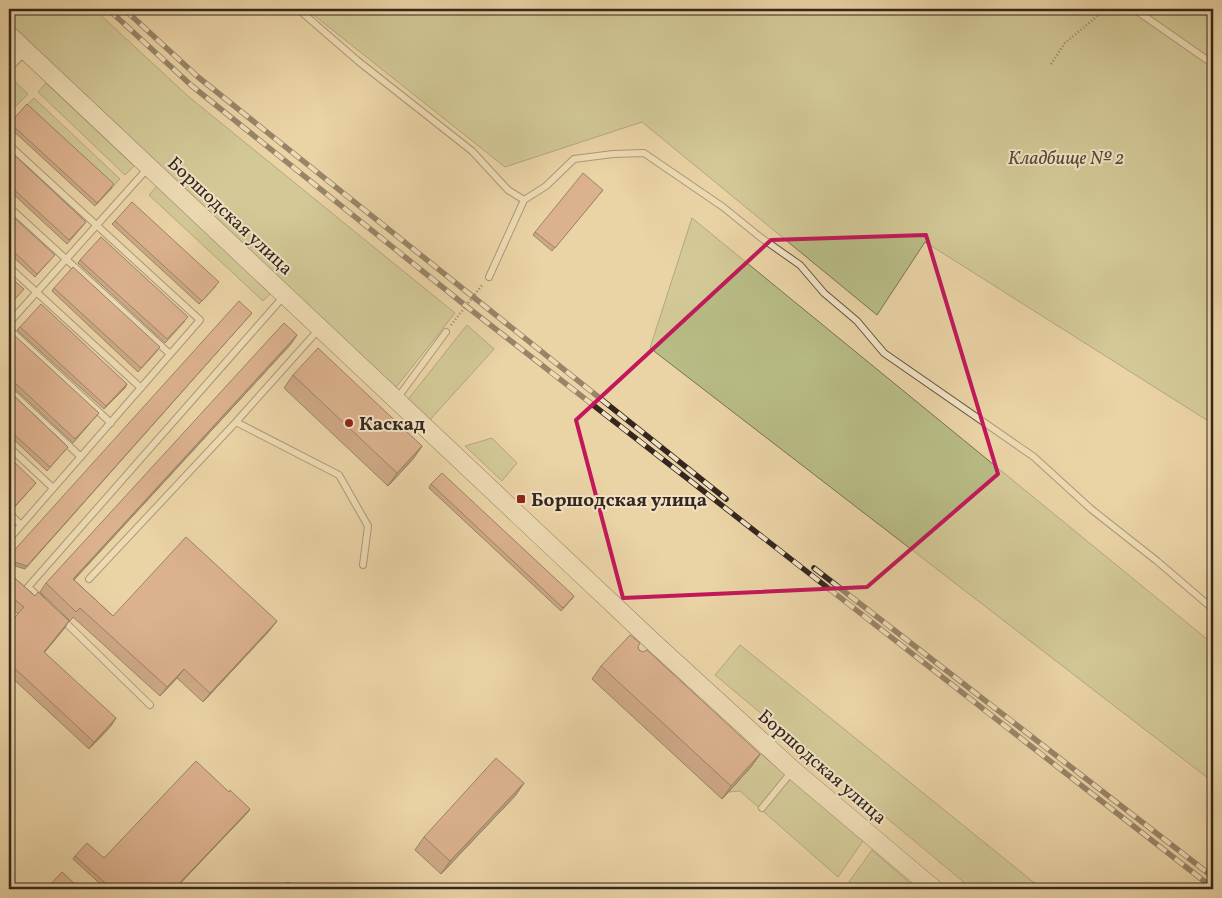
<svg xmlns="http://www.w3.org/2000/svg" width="1222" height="898" font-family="Vollkorn,serif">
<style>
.green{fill:#b8bc85;stroke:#767252}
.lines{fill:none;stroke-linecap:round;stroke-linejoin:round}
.lane-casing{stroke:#625240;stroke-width:8}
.street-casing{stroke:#625240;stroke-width:14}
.secondary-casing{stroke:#35271f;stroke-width:19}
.path{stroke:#35271f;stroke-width:2.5;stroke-dasharray:1 2.5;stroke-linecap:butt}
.lane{stroke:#f1e2c4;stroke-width:6}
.street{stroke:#f1e2c4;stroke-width:12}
.secondary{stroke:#f1e2c4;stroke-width:18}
.rail-casing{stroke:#35271f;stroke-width:5.5}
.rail{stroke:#f1e2c4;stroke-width:4;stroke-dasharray:11;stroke-linecap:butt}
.wall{fill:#b07562;stroke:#35271f}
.shaded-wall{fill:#905f50;stroke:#35271f}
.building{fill:#cd8872;stroke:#35271f}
.marked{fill:none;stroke:#c2185b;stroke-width:4;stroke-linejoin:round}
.poi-dot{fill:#8f2418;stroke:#f1e2c4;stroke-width:2}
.labels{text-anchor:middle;stroke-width:4;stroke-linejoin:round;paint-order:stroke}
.park-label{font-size:19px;font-style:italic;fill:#564c38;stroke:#f1e2c4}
.street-label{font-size:19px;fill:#35271f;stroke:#f1e2c4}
.poi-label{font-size:19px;font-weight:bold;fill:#35271f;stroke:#f1e2c4;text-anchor:start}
</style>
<rect width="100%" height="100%" fill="#ead3a5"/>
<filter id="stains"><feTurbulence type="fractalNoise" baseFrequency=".004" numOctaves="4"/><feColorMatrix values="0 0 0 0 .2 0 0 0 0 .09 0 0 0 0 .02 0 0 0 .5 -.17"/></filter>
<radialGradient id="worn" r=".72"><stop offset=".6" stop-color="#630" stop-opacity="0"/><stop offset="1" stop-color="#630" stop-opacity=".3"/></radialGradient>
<!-- green -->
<path class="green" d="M9,9H94L189,97L455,313L393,391L9,29Z
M306,9H1213V424L925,242L877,315L642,122L505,167Z
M9,76L28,94L9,113Z
M46,83L134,166L125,175L38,92Z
M34,98L120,179L112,188L25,107Z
M157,186L272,292L263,301L149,195Z
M692,218L1213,644V782L650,348Z
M467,325L494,349L428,422L406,402Z
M492,438L517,463L502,481L465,446Z
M740,645L1042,889H972L715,675Z
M761,754L863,841L838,877L740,791L729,792Z
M872,850L917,889H844Z"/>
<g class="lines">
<!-- lane casing -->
<g class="lane-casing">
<path id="lane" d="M298,9L358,61L472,151L508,190L524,200
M1134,9L1213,64
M9,145L200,320L9,539
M9,207L170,354
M9,267L141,388
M489,277L524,200L546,186L574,159L613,154L644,153L723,207L760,237L800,265L824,293L857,321L884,353L1034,457L1091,509L1157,561L1213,609
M9,323L148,168
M9,329L111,423
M9,390L81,457
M396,400L446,332
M236,422L339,475L368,526L363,565
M9,447L53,488
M9,513L21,525
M89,579L236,422L320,328
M42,600L28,587L284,296
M62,619L150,705
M762,808L793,770"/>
</g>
<!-- street casing -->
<g class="street-casing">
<path id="street" d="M9,64L24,49"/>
</g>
<!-- secondary casing -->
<g class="secondary-casing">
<path id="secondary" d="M9,35L652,641L793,770L934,889"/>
</g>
<!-- path -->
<path class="path" d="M1051,64L1065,43L1106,9
M451,325L483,284"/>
<!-- lane -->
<use href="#lane" class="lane"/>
<!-- street -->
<use href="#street" class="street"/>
<!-- secondary -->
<use href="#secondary" class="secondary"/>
<!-- rail casing -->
<g class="rail-casing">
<path id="rail" d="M108,9L192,86L466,306L1213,888
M124,9L198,77L726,499
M814,568L1213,877"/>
</g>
<!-- rail -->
<use href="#rail" class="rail"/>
</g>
<!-- wall -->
<path class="wall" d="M10,123L112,188L95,206L9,127V125Z
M9,150L86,222L67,244L9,190Z
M603,190L552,251L533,235L535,232Z
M9,213L52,258L35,277L9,253Z
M115,221L216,286L199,304L112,224Z
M80,260L185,321L165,343L78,263Z
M54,288L158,350L138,372L52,291Z
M20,327L125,388L104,409L17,330Z
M9,338L99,413L73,443L12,386Z
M291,344L74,580L113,616L270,630L203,702L177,678L160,696L73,617L70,621L40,592L46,583Z
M293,375L422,446L413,459L388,486L284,388Z
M9,391L68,447L47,471L9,435Z
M431,484L574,596L572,599L561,611L429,488Z
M9,573L35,596L69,621L44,652L111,726L89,749L9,675V624L18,614L9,606Z
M638,647L639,650L760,754L751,767L722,799L592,679L601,666Z
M524,783L515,796L441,874L415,850L424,837Z
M248,812L175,889H106L73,859L75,856L104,858Z"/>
<!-- shaded-wall -->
<path class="shaded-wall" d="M252,313L25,569L9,564V560Z
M297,335L291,344L66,588L73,579Z
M10,382L15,383L12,386L9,385V383Z
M127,384L125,388L104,409L106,406Z
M422,446L413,459L388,486L397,473Z
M36,483L13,509L9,508V506Z
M69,621L64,629L39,659L44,652Z
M277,621L270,630L203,702L210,693Z
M184,669L177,678L160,696L167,687Z
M116,718L111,726L89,749L94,742Z
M760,754L751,767L722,799L731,786Z
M524,783L515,796L441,874L450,861Z
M250,809L248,812L174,889Z"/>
<!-- building -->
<path class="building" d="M27,104L114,184L97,203L10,123Z
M9,150L86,222L69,240L9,185Z
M583,173L603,190L555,248L535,232Z
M132,202L219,282L202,301L115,221Z
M9,213L55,255L37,274L9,247Z
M101,237L188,317L167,339L80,260Z
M73,267L160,347L141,368L54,288Z
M9,276L24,289L9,306Z
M239,301L252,313L27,566L9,560V556Z
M41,304L127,384L106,406L20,327Z
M284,323L297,335L73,579L113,616L186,537L277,621L210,693L184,669L167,687L80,608L76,612L46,583Z
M13,334L99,413L75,439L15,383L10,382L9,383V338Z
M318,348L422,446L397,473L293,375Z
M9,391L68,447L50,467L9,430Z
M9,457L36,483L15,506L11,505L9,506Z
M442,473L574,596L563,608L431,484Z
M9,573L35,596L38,592L69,621L44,652L116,718L94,742L9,663V624L24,607L9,595Z
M630,635L640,643L638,647L639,650L643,652L647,650L760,754L731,786L601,666Z
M496,758L524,783L450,861L424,837Z
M196,761L229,792L230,790L250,809L174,889H112L75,856L87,843L104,858Z
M62,872L80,889H46Z
M288,882L296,889H280Z"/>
<!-- marked area -->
<path d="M0 0H1222V898H0ZM926,235L998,474L867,587L623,598L576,420L771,240Z" fill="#ead3a5" fill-opacity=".55" fill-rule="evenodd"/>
<path class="marked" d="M926,235L998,474L867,587L623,598L576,420L771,240Z"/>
<!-- markers -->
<g class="poi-dot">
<circle cx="349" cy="423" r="5"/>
<rect x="516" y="494" width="10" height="10" rx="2.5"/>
</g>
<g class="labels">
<!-- park labels -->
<g class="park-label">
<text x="1066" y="164">Кладбище № 2</text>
</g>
<!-- street labels -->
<g class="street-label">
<text transform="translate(231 215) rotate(43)" y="7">Боршодская улица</text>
<text transform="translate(823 766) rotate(41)" y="7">Боршодская улица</text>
</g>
<!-- poi labels -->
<g class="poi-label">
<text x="359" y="430">Каскад</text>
<text x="531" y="506">Боршодская улица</text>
</g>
</g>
<!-- margin -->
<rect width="1222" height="898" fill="none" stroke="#ead3a5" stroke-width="30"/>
<rect x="10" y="10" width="1202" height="878" fill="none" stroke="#35271f" stroke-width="2.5"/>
<rect x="15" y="15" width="1192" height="868" fill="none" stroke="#35271f"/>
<rect width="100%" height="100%" filter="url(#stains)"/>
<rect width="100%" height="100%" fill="url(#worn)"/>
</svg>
